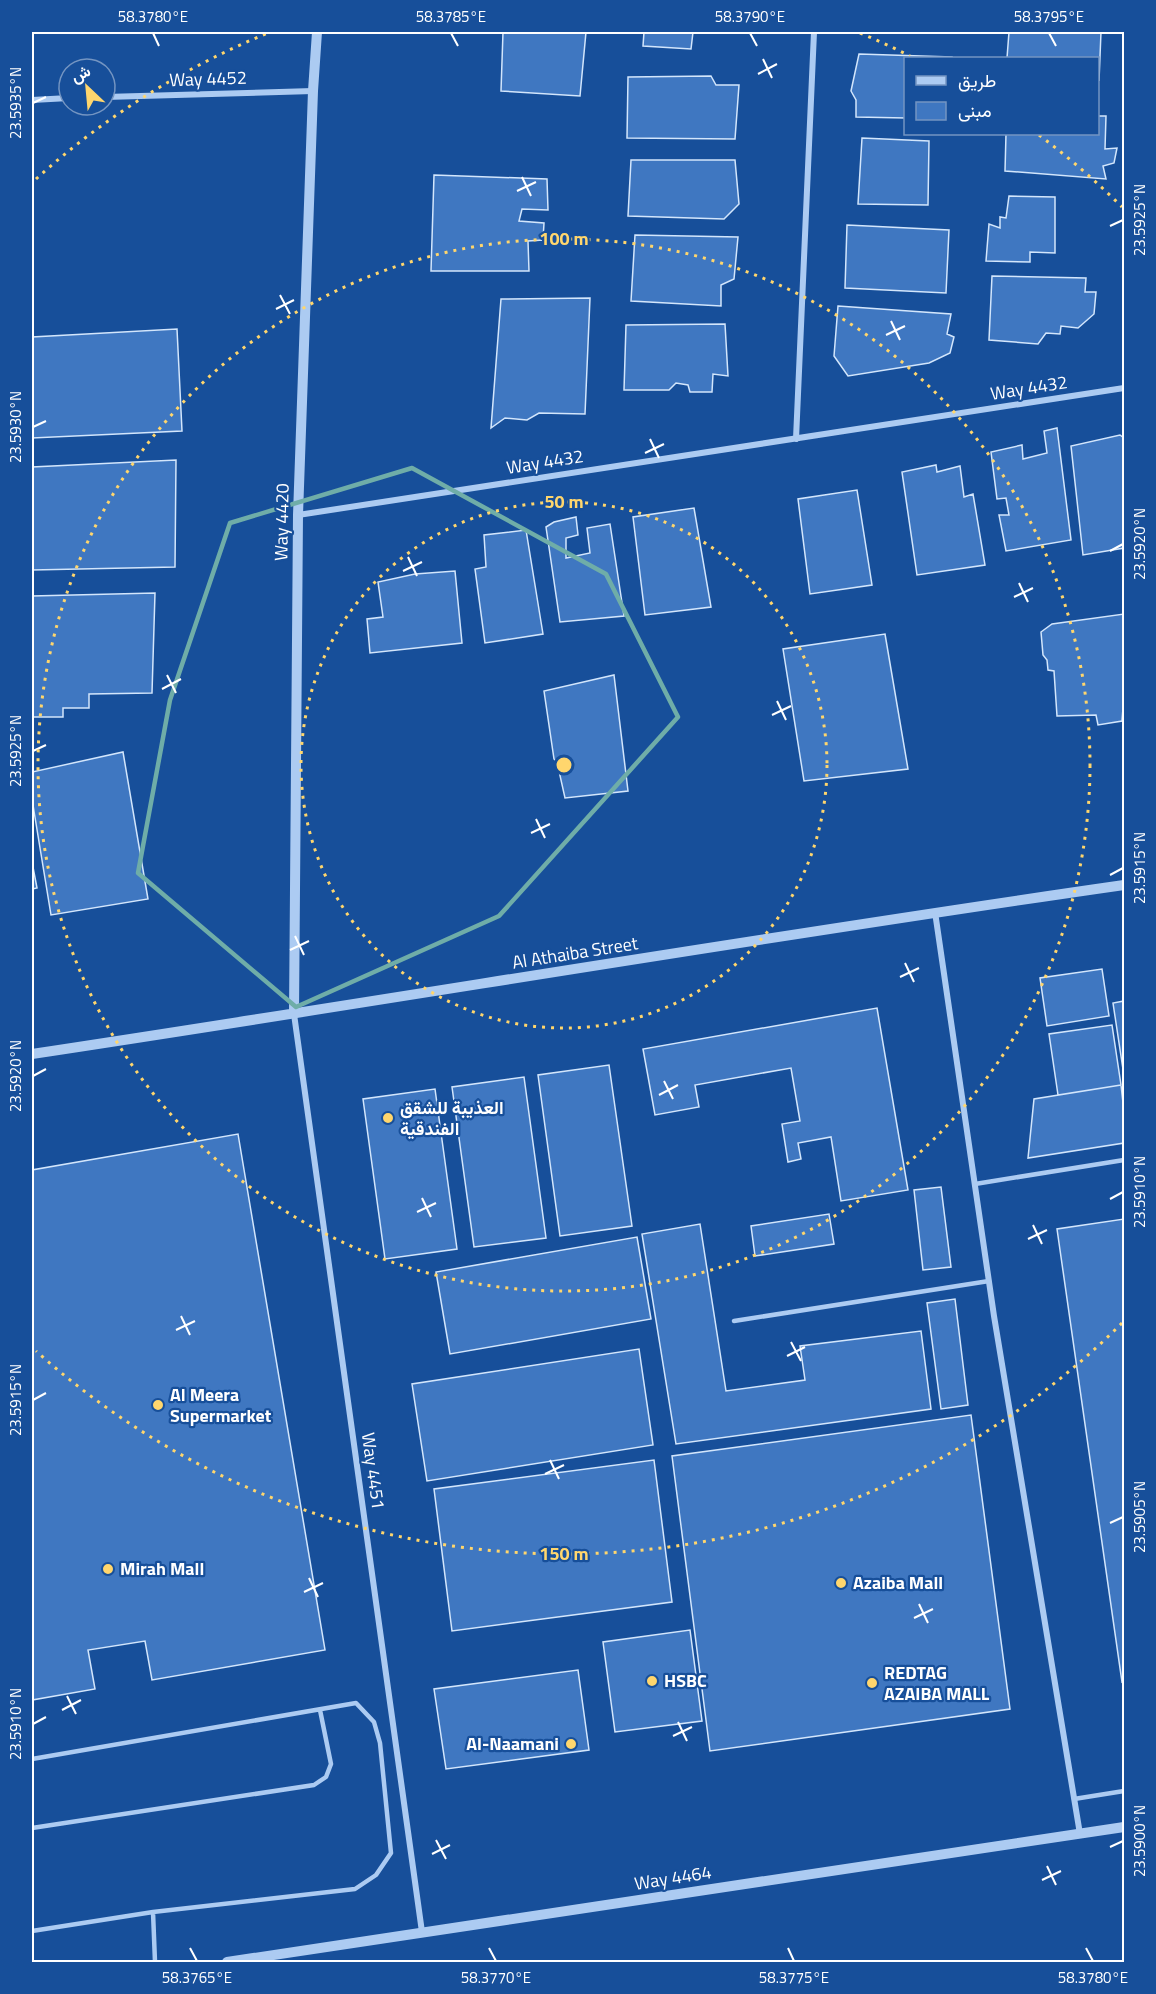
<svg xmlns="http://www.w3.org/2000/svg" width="1156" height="1994" font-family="'Titillium Web',Vazirmatn,sans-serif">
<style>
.building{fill:#3f77c1;stroke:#d3e6fc;stroke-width:1.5}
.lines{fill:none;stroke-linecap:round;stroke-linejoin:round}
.service{stroke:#accbf2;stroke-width:4.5}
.minor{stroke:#accbf2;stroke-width:6}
.tertiary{stroke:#accbf2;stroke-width:10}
.marked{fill:none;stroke:#6fada8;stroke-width:4.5;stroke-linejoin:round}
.ticks{fill:none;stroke:#fff;stroke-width:2}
.ring{fill:none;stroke:#ffd66d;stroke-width:3;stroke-dasharray:3 6}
.poi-dot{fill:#ffd66d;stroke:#174f9a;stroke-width:2}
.labels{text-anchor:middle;stroke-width:4.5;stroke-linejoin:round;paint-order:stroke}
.street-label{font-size:18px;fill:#fff;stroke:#174f9a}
.poi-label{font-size:18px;font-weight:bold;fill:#fff;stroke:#174f9a;text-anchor:start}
.centre{fill:#ffd66d;stroke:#174f9a;stroke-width:3}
.ring-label{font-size:18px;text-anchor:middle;font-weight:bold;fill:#ffd66d;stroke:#174f9a;stroke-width:4.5;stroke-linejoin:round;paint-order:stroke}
.neatline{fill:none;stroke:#fff;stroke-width:2}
.ticks-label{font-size:15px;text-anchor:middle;fill:#fff}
</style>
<rect width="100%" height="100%" fill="#174f9a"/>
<!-- building -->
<path class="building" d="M503,32H586L580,96L501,91Z
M644,32H693L691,49L643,46Z
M1009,32H1101L1099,81L1098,58H1007Z
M859,54L952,57V58H906V118L856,117V100L851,91Z
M711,76L716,85H739L735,139L627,138L628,77Z
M1098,116H1106L1105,149L1117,148L1114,163L1103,166L1106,179L1005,171L1006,134H1098Z
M862,138L929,141L928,205L858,204Z
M631,160H735L739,204L724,219L628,216Z
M434,175L547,179L548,210L522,209L519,221L544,223L543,240L528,241L529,271H431Z
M1009,196L1055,197V253L1030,252V262L986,261L989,224L1000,228V217L1006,218Z
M847,225L949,230L946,293L845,288Z
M635,235L738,237L734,279L721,285V306L631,301Z
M992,276L1086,278L1085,292H1096L1094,314L1078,328L1061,326L1060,334L1046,333L1038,344L989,340Z
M590,298L585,414L539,413L527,420L505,418L491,428L501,299Z
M838,306L951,314L947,334L954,337L950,353L929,363L848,376L834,356Z
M725,324L728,376L713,374L712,392H690L688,385L676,383L669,390H624L626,325Z
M177,329L182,431L32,438V337Z
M1057,428L1071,540L1006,551L999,515H1009L1006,498L997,499L991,452L1022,445L1023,459L1047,453L1044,431Z
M1120,435L1124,438V548L1083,555L1071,446Z
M176,460L175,567L32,570V467Z
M936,465L937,472L960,466L964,497L973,494L985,565L917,575L902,472Z
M857,490L872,585L810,594L798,499Z
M694,508L711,607L645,615L633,517Z
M576,517L578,535L566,538V558L590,553L587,528L610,524L624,616L560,622L546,527L554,522Z
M526,530L543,634L485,643L475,569L486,567L484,535Z
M455,571L462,643L370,653L367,619L383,617L378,582L415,574Z
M155,593L152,693L89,694V708H63V717H32V596Z
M1124,614V708H1123L1122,721L1098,725L1096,715L1057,716L1054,671L1048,670L1047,660L1043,655L1041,632L1052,624Z
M885,634L908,769L804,781L783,649Z
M614,675L628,791L565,798L557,762L554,759L544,691Z
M123,752L148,899L51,915L32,799V772Z
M32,862L37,888L32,889Z
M1102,969L1109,1016L1047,1026L1040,978Z
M1124,1001V1076L1113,1003Z
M877,1008L908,1190L841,1201L831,1137L798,1143L801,1159L788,1162L782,1124L800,1121L791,1068L695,1085L699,1107L655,1115L643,1049Z
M1112,1025L1121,1085L1058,1095L1049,1034Z
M609,1065L632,1226L560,1236L538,1075Z
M524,1077L546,1238L474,1247L452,1087Z
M1121,1085L1124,1112V1143L1028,1158L1034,1099Z
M435,1089L457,1249L385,1259L363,1099Z
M238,1134L325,1650L152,1680L145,1641L88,1650L95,1689L32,1700V1170Z
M941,1187L951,1267L923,1270L914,1190Z
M829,1214L834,1244L755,1256L751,1226Z
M1124,1219V1681L1122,1682L1057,1229Z
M700,1224L726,1391L805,1380L800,1346L921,1331L931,1409L676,1444L642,1234Z
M637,1237L651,1319L450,1354L436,1272Z
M955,1299L968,1405L941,1409L927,1303Z
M639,1349L653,1445L427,1481L412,1384Z
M971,1415L1010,1709L710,1751L672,1456Z
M654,1460L672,1602L452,1631L434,1489Z
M690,1630L702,1721L615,1732L603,1642Z
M578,1670L589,1750L446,1769L434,1689Z"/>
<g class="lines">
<!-- service -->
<path class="service" d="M975,1184L1124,1160
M734,1321L989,1281
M32,1759L356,1703L374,1722L380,1743L391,1853L376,1875L355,1889L153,1912L32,1931
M1074,1799L1124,1791
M32,1828L314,1785L326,1777L331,1764L320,1710
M153,1912L155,1962"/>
<!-- minor -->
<path class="minor" d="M105,97L313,91
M32,100L69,98
M796,439L814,32
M298,515L1124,388
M935,912L994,1316L1080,1834
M294,1014L422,1932"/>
<!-- tertiary -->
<path class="tertiary" d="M294,1014L298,515L313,91L317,32
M32,1054C396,999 760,937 1124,885
M227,1962L1124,1827"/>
</g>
<!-- marked area -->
<path class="marked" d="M412,468L606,574L678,717L499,916L296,1007L138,873L170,700L230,523Z"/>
<!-- ticks -->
<path class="ticks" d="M153,33L159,46M451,33L458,46M750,33L757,46M1049,33L1056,46M763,59L772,78M758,74L777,64M33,103L46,97M522,177L531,196M517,191L536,182M1110,226L1123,220M280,295L290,314M276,309L294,300M891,321L900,340M886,335L905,326M33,427L46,421M650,439L659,458M645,453L664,444M1110,551L1123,544M408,557L417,576M403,571L422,562M1019,583L1028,602M1014,597L1033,588M167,675L176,693M162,689L181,679M777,701L786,720M772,715L791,706M33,751L46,745M536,819L545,838M531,833L550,824M1110,875L1123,868M295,936L304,955M290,950L309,941M905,963L914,982M900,977L919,968M33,1076L46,1069M664,1081L673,1099M659,1095L678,1085M422,1198L431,1217M1110,1199L1123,1192M417,1212L436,1203M1033,1225L1042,1244M1028,1239L1047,1230M181,1316L190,1335M176,1330L195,1321M791,1342L801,1361M787,1356L805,1347M33,1400L46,1393M550,1460L559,1479M545,1474L564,1465M1110,1523L1123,1517M309,1578L318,1597M304,1592L323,1583M919,1604L928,1623M914,1618L933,1609M67,1696L76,1714M62,1710L81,1700M678,1722L687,1741M33,1724L46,1717M673,1736L692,1727M436,1840L446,1859M1110,1847L1123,1841M432,1854L450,1845M1047,1866L1056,1885M1042,1880L1061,1871M190,1948L197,1961M489,1948L496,1961M788,1948L794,1961M1086,1948L1093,1961"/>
<!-- distance rings -->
<g class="ring">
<circle cx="564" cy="765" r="263"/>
<circle cx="564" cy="765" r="526"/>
<path d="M1122 1323A789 789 0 0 1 36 1351M36 179A789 789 0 0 1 268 33M860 33A789 789 0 0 1 910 56M1039 135A789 789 0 0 1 1122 207"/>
</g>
<!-- markers -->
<g class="poi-dot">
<circle cx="388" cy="1118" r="6"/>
<circle cx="158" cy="1405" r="6"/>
<circle cx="108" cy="1569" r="6"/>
<circle cx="841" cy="1583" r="6"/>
<circle cx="652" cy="1681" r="6"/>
<circle cx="872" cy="1683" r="6"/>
<circle cx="571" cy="1744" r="6"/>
</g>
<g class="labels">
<!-- street labels -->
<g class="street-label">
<text transform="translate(208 79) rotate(-2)" y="6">Way 4452</text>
<text transform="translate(1029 388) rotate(-9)" y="6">Way 4432</text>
<text transform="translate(545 462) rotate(-9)" y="6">Way 4432</text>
<text transform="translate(282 522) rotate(-89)" y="6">Way 4420</text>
<text transform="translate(575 953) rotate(-9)" y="6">Al Athaiba Street</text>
<text transform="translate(373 1471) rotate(82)" y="6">Way 4451</text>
<text transform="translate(673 1878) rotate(-9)" y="6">Way 4464</text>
</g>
<!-- poi labels -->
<g class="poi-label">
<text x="400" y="1114">العذيبة للشقق<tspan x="400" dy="21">الفندقية</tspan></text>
<text x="170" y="1401">Al Meera<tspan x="170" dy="21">Supermarket</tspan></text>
<text x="120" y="1575">Mirah Mall</text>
<text x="853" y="1589">Azaiba Mall</text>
<text x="884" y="1679">REDTAG<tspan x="884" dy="21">AZAIBA MALL</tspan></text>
<text x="664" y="1687">HSBC</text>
<text x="559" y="1750" text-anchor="end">Al-Naamani</text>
</g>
</g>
<circle cx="564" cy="765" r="9" class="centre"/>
<g class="ring-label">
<text x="564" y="245">100 m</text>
<text x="564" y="508">50 m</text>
<text x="564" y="1560">150 m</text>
</g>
<!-- border -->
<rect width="1156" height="1994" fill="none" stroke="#174f9a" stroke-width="66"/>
<!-- legend -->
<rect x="904" y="57" width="195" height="78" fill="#174f9a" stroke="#7495c2" stroke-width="1.5"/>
<rect x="916" y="76" width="30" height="9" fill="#accbf2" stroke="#7495c2" stroke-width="1.5"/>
<text x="958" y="87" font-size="18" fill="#ffffff">طريق</text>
<rect x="916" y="102" width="30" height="18" fill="#3f77c1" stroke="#7495c2" stroke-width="1.5"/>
<text x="958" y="117" font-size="18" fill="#ffffff">مبنى</text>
<!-- north arrow -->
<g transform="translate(87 87) rotate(334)"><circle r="28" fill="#174f9a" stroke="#7495c2" stroke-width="1.5"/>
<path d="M0-4.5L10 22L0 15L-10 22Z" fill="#ffd66d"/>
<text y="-9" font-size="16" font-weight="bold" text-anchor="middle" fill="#ffffff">ش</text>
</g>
<rect x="33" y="33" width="1090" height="1928" class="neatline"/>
<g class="ticks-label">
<text x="153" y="22">58.3780°E</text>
<text x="451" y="22">58.3785°E</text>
<text x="750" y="22">58.3790°E</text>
<text x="1049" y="22">58.3795°E</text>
<text transform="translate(16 103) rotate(-90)" y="5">23.5935°N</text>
<text transform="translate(1140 220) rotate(-90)" y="5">23.5925°N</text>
<text transform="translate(16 427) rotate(-90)" y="5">23.5930°N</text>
<text transform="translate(1140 544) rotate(-90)" y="5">23.5920°N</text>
<text transform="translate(16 751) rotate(-90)" y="5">23.5925°N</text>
<text transform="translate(1140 868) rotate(-90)" y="5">23.5915°N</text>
<text transform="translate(16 1076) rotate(-90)" y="5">23.5920°N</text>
<text transform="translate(1140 1192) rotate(-90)" y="5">23.5910°N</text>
<text transform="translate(16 1400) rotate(-90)" y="5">23.5915°N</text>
<text transform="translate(1140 1517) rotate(-90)" y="5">23.5905°N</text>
<text transform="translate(16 1724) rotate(-90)" y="5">23.5910°N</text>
<text transform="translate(1140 1841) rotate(-90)" y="5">23.5900°N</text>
<text x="197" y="1983">58.3765°E</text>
<text x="496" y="1983">58.3770°E</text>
<text x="794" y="1983">58.3775°E</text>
<text x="1093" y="1983">58.3780°E</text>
</g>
</svg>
